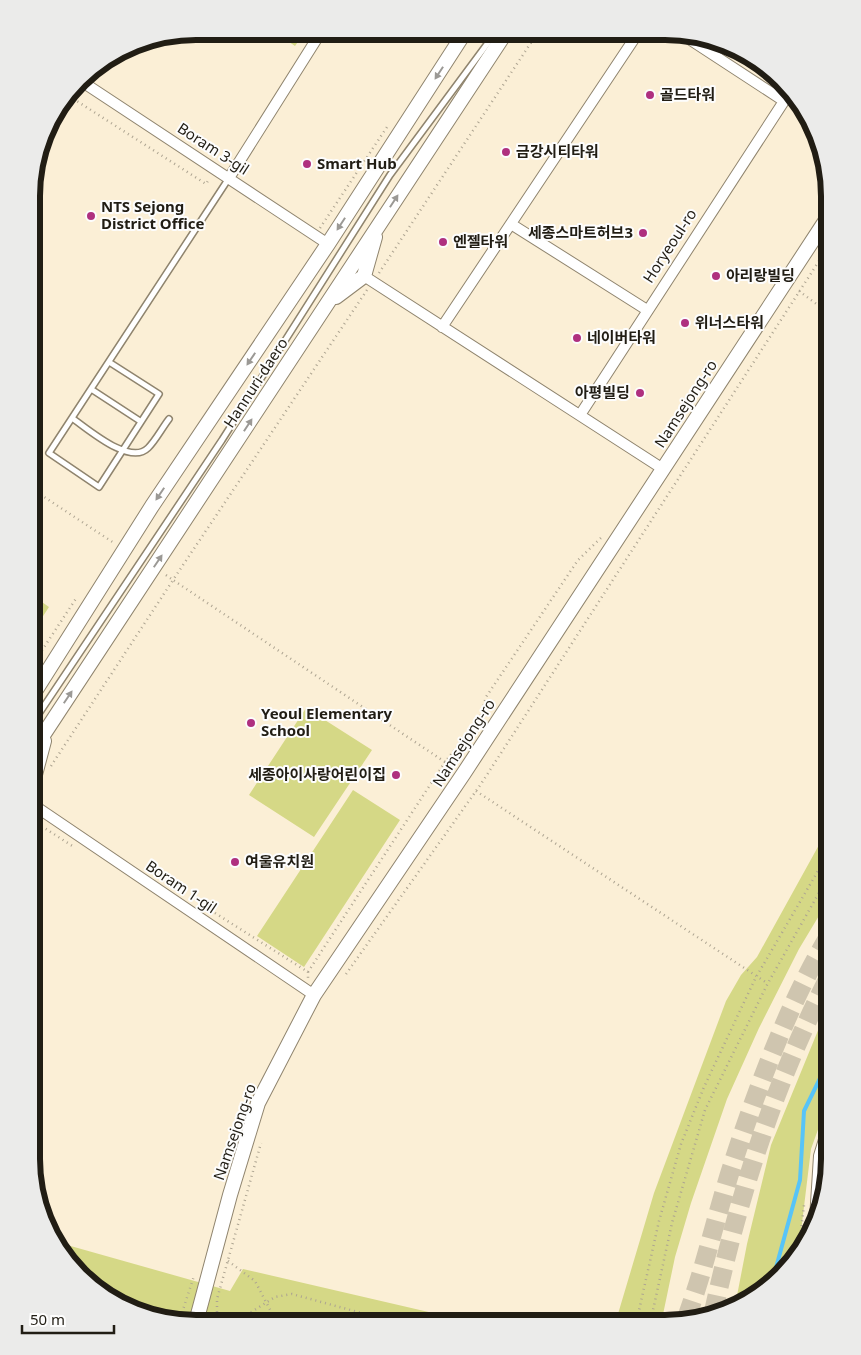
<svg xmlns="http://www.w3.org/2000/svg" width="861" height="1355" font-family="'Noto Sans','Noto Sans KR',sans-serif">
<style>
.green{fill:#d5d886}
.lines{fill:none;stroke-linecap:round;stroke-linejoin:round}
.stream{stroke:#57c4f8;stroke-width:4}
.highway-tunnel{stroke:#cfc5af;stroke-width:19;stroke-dasharray:19 9;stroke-linecap:butt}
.lane-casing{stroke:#8f846e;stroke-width:8}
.street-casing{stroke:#8f846e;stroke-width:12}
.secondary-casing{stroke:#8f846e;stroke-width:16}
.path{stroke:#ada491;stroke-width:2.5;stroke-dasharray:1 4;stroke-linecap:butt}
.lane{stroke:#fff;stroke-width:5}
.street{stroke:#fff;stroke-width:10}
.secondary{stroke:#fff;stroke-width:14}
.oneway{fill:#9b9995}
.poi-dot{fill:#af307f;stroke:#fdfdfd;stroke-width:2}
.labels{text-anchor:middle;stroke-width:4;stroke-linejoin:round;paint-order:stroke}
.poi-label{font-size:15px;font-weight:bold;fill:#211d14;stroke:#fdfdfd;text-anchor:start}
.street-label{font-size:15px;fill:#211d14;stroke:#fdfdfd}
.rim{fill:none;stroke:#211d14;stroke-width:6}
</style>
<rect width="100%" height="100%" fill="#fbefd6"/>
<!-- green -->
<path class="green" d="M273,31L305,32L295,46Z
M32,595L49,607L32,633Z
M306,708L372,750L314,837L249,795Z
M353,790L400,820L304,967L257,936Z
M830,825L829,899L799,949L759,1028L727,1099L691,1203L675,1257L661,1324H615L654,1193L726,1001L741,975L757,957Z
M829,1009V1099L811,1149L798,1256L735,1306L747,1244L771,1145L819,1028Z
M60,1243L230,1291L243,1269L476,1323L175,1322L96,1290Z"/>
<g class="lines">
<!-- stream -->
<path class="stream" d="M774,1275L800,1180L804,1111L829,1060"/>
<!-- highway-tunnel -->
<path class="highway-tunnel" d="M713,1314C738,1198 774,1083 829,977
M686,1319C705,1268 716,1215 733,1163C756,1091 790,1000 829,936"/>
<!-- lane casing -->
<g class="lane-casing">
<path id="lane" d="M109,362L159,394L99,487L49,453L229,178
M91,389L140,421
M72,418C88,429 130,466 148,448C156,440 162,428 169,419
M32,724L222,440L390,175L496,32"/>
</g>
<!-- street casing -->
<g class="street-casing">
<path id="street" d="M680,33L784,101
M81,81L328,244
M229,178L321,32
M511,224L647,310
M364,276L663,469
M442,327L638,33
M580,415L788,95
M32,804L314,995"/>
</g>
<!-- secondary casing -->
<g class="secondary-casing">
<path id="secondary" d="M336,297L364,276L375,237
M32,696L152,506L328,244L465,32
M32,752L506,32
M32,786L44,741
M817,1219L821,1156L829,1130
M196,1322L230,1195L258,1103L314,995L464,773L830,214"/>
</g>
<!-- path -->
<path class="path" d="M69,96L206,184L209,179
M824,202L829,194
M320,228L389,124
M379,273L538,32
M367,290L173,580L445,762L480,718L486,697L578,560L603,536
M799,291L830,314
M32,489L114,543
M32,662L39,655L77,597
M51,766L173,580L163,573
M476,791L767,983
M34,817L32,820L74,847
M215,913L308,972V979
M308,972L445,762L452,766
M346,974L481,784L830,244
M821,1119L829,1099
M798,1256L804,1205
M228,1261L255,1281L277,1323
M179,1322L194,1276
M217,1322V1299L261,1143
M234,1323L275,1297L292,1294L398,1323
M636,1324L659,1221L681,1144L704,1087L755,979L829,852
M650,1324L672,1223L705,1110L768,983L829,875"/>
<!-- lane -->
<use href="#lane" class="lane"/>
<!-- street -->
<use href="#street" class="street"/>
<!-- secondary -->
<use href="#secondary" class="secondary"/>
</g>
<!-- one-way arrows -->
<defs><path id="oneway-solid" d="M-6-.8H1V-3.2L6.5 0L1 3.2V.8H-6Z" transform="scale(1.25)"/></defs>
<g class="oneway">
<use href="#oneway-solid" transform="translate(439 73) rotate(123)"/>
<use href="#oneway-solid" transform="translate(394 201) rotate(-57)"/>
<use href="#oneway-solid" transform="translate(341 224) rotate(123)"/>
<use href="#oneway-solid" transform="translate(251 359) rotate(124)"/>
<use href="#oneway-solid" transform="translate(248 425) rotate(-57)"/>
<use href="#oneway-solid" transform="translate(160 494) rotate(124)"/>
<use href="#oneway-solid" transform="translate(158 561) rotate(-56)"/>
<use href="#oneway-solid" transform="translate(68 697) rotate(-56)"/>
</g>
<!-- markers -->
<g class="poi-dot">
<circle cx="650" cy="95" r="5"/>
<circle cx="506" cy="152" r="5"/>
<circle cx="307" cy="164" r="5"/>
<circle cx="91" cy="216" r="5"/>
<circle cx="643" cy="233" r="5"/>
<circle cx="443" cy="242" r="5"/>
<circle cx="716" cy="276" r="5"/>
<circle cx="685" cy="323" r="5"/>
<circle cx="577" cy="338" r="5"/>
<circle cx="640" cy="393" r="5"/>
<circle cx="251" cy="723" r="5"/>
<circle cx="396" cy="775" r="5"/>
<circle cx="235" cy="862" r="5"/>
</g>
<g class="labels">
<!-- poi labels -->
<g class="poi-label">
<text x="660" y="100">골드타워</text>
<text x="516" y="157">금강시티타워</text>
<text x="317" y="169">Smart Hub</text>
<text x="101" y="212">NTS Sejong<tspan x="101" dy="17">District Office</tspan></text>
<text x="633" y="238" text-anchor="end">세종스마트허브3</text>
<text x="453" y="247">엔젤타워</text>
<text x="726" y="281">아리랑빌딩</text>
<text x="695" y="328">위너스타워</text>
<text x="587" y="343">네이버타워</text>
<text x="630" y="398" text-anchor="end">아평빌딩</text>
<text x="261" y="719">Yeoul Elementary<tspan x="261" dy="17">School</tspan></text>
<text x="386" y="780" text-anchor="end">세종아이사랑어린이집</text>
<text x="245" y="867">여울유치원</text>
</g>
<!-- street labels -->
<g class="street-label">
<text transform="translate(213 149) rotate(33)" y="5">Boram 3-gil</text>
<text transform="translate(670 246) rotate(-57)" y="5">Horyeoul-ro</text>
<text transform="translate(256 383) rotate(-57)" y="5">Hannuri-daero</text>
<text transform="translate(686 404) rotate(-57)" y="5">Namsejong-ro</text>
<text transform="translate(464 743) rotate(-57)" y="5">Namsejong-ro</text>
<text transform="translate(181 887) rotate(34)" y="5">Boram 1-gil</text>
<text transform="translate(235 1132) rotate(-71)" y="5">Namsejong-ro</text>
</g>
</g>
<!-- crop -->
<path d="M0 0H861V1355H0ZM196 40H665A156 156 0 0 1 821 196V1159A156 156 0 0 1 665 1315H196A156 156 0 0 1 40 1159V196A156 156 0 0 1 196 40Z" fill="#ebebea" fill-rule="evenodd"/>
<path class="rim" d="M196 40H665A156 156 0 0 1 821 196V1159A156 156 0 0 1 665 1315H196A156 156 0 0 1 40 1159V196A156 156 0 0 1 196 40Z"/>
<!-- scale -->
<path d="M22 1325v8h92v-8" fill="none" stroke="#211d14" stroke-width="2.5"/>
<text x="30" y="1325" font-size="15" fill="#211d14" stroke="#fdfdfd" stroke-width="4" paint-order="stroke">50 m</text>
</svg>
